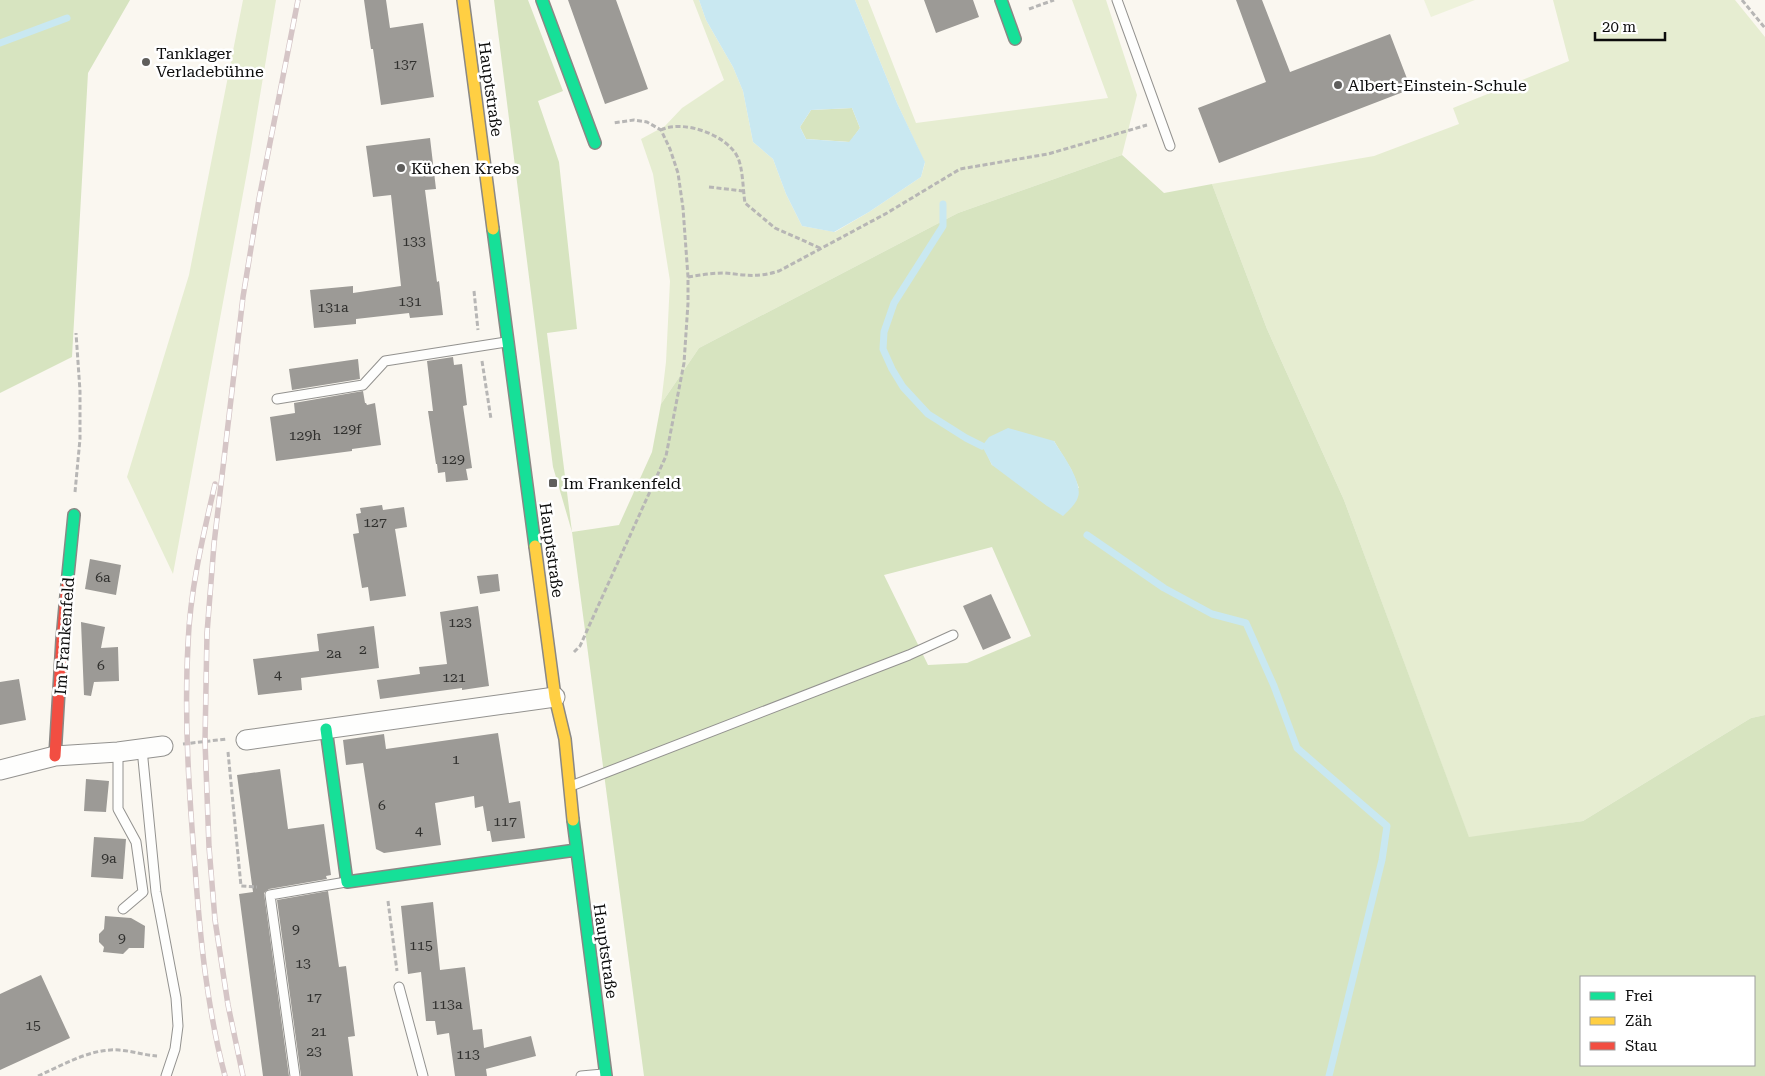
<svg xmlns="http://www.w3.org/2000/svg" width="1765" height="1076" font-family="'Roboto Serif',serif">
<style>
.green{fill:#e6edd1}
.forest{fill:#d7e4c0;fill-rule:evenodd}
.pitch{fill:#eef2db}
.water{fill:#c9e8f1;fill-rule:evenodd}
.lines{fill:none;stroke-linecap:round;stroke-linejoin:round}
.stream{stroke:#c9e8f1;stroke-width:7}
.building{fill:#9c9a96}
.lane-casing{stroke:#93928f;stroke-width:11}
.street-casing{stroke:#93928f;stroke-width:21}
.fast-casing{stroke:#8a8885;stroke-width:14}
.slow-casing{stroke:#8a8885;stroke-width:14}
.jam-casing{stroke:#8a8885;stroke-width:14}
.path{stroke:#b7b6b5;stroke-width:3;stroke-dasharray:5 2.5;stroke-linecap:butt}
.lane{stroke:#fefefd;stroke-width:9}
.street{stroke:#fefefd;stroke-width:19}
.fast{stroke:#16e098;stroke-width:11}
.slow{stroke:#ffcf43;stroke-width:11}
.jam{stroke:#f24e42;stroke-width:11}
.rail-casing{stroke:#d5c5c6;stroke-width:5.5}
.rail{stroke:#fff;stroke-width:4;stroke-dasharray:11;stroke-linecap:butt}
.poi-dot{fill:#5f5e5c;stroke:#fff;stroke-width:2}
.labels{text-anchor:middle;stroke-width:5;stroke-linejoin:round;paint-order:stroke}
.number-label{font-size:14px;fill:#30302e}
.poi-label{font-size:16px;fill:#0c0c0c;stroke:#fff;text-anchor:start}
.street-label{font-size:16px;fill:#0c0c0c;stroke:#fff}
</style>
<rect width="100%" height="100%" fill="#faf7f0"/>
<!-- green -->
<path class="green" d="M243,0H276L249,161L173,574L127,477L189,275Z
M693,0H699L706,20L733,67L743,91L753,142L773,159L786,194L802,226L835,232L869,212L921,177L925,163L897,103L855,0H868L916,123L1108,98L1072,0H1106L1137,95L1122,155L958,213L699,348L661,404L666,362L670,281L653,174L641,139L665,126L682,108L724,80Z
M1553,0H1735L1765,37V715L1751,718L1583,821L1469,838L1344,500L1267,329L1212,184L1374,156L1459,124L1453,108L1569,61Z"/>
<!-- forest -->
<path class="forest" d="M0,0H130L88,73L72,357L0,393Z
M494,0H528L563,91L538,101L559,162L577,329L547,333L572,532L619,525L652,452L661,404L699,348L958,213L1122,155L1164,193L1212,184L1267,329L1344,500L1469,837L1583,821L1751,718L1765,715V1076H644L572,532L553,467ZM1054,441L1071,469L1079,488L992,465L983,446ZM992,547L1031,636L967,663L928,665L884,575ZM1581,977H1754V1065H1581Z
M852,108L860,128L850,142L806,139L800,127L811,110Z"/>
<!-- pitch -->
<path class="pitch" d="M1424,0H1475L1431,17Z"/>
<!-- water -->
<path class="water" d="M699,0H855L897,103L925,162L921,177L869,212L834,232L802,226L786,194L773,159L753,142L743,91L733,67L706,20ZM852,108L860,128L849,142L806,139L800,127L811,110Z
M1008,428L1054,441C1062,454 1083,482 1078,497C1076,504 1068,511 1063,516L1047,506L992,465L982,446L989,437Z"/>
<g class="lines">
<!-- stream -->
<path class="stream" d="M0,43L67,18
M943,204V226L894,303L884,332L883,349L892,369L903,387L928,414L966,438L982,446
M1087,535L1164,588L1212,614L1246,623L1274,686L1297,748L1387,826L1382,860L1329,1076"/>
</g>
<!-- building -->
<path class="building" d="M364,0H386L390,28L423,23L434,97L381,105L373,49H371Z
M568,0H616L648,89L605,104Z
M924,0H973L979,17L936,33Z
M1236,0H1262L1290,72L1390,34L1411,89L1219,163L1198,108L1266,82Z
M430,138L436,189L425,190L437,282L439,281L443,315L410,318L409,313L356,319V324L314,328L310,290L353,286V293L401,286L391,195L373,197L366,146Z
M453,357L454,365L462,364L467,405L463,406L472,468L466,469L468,480L446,482L445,472L438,473L437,464H436L428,411H433L427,361Z
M358,359L360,379L292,390L289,369Z
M363,391L365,403H366L367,405L375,403L381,445L352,449V451L276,461L270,417L295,413L294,403Z
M382,505L383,510L404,507L407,527L395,529L406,596L370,601L368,587L362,588L353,534L359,533L356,514L361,513L360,508Z
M90,559L121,565L116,595L85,589Z
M498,574L500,591L480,594L477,576Z
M991,594L1011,638L983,650L963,606Z
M478,606L489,686L462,690V688L380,699L377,680L420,674L419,667L447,664L440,612Z
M81,622L105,627L101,648L118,647L119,681L94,682L91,696L84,695Z
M374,626L379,668L301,678L302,690L258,695L253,659L319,651L317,634Z
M19,679L26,720L0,725V682Z
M498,733L509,803L520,801L525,838L492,842L490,831H487L483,806L475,808L474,796L435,803L441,845L384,853L376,849L363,763L346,765L343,740L384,734L386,749Z
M280,769L288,829L324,824L331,875L326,876L327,879L269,889L264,893L289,1076H263L239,894L253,892L237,775Z
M86,779L109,781L106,812L84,811Z
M94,837L126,839L123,879L91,877Z
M328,891L339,967L346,966L355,1036L348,1037L353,1076H301L277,900Z
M433,902L440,970L465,967L473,1030L482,1029L484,1048L531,1036L536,1056L486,1069L487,1076H455L449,1033L437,1035L435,1021H426L421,972L408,974L401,906Z
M105,916L131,918L145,926L144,948H129L123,954L103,952L104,947L99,942V934L104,929Z
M41,975L70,1038L0,1070V994Z"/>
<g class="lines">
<!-- lane casing -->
<g class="lane-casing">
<path id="lane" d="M1117,0L1170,146
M277,399L363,385L385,361L506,342
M142,749L156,892L176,998L178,1026L175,1049L166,1076
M118,752V809L136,842L143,892L123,909
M571,786L909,655L953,635
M399,987L423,1076
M295,1076L270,895L346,882
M581,1076L603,1074"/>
</g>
<!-- street casing -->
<g class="street-casing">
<path id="street" d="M246,740L555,697
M0,770L55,756L118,752L163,746"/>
</g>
<!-- fast casing -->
<g class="fast-casing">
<path id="fast" d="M542,0L595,143
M1001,0L1015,39
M493,229L535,546
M67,585L74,515
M326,729L347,882L576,850
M573,820L606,1076"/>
</g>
<!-- slow casing -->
<g class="slow-casing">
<path id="slow" d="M463,0L493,229
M535,546L555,697L565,739L573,820"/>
</g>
<!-- jam casing -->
<g class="jam-casing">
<path id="jam" d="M55,756L62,640L67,585"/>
</g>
<!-- path -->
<path class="path" d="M1742,0L1765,28
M1029,9L1054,0
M661,130C683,119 728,135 738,158C743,169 743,191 745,203L775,228L820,248
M709,187L743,191
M688,277C700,275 712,273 724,273C747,275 756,278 779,271L887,213L960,169L1048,154L1147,125
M474,291L478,330
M482,361L491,419
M75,492L80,439V391L76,333
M574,652L580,646L666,456L684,363L688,303V277L683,208L678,173L670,149L661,130L647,122L634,120L613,123
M183,744L227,739
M228,752L241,886L257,887
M388,901L397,971
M38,1076C63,1065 91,1048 119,1050C132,1051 144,1055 157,1056"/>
<!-- lane -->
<use href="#lane" class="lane"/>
<!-- street -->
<use href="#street" class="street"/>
<!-- fast -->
<use href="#fast" class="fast"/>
<!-- slow -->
<use href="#slow" class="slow"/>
<!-- jam -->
<use href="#jam" class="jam"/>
<!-- rail casing -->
<g class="rail-casing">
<path id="rail" d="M215,484C203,536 190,590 188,644C184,718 189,793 195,867C200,937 207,1008 225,1076
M243,1076L228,1005L215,920L209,847L205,741L207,633L214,544L243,297L259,199L298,0"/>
</g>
<!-- rail -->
<use href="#rail" class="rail"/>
</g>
<!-- markers -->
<g class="poi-dot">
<circle cx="146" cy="62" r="5"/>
<circle cx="1338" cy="85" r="5"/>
<circle cx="401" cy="168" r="5"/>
<rect x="548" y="478" width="10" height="10" rx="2.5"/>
</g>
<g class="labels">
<!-- number labels -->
<g class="number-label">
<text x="405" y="69">137</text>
<text x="414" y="246">133</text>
<text x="410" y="306">131</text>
<text x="333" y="312">131a</text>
<text x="347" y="434">129f</text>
<text x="305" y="440">129h</text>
<text x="453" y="464">129</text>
<text x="375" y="527">127</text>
<text x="103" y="582">6a</text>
<text x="460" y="627">123</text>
<text x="363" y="654">2</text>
<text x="334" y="658">2a</text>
<text x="101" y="670">6</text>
<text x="278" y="679">4</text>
<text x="454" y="682">121</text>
<text x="456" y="764">1</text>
<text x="382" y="810">6</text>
<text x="505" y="826">117</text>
<text x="419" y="835">4</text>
<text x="109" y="863">9a</text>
<text x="296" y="934">9</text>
<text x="122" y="943">9</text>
<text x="421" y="950">115</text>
<text x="303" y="968">13</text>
<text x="314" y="1002">17</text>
<text x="447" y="1009">113a</text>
<text x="33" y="1030">15</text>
<text x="319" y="1036">21</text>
<text x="314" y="1056">23</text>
<text x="468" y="1059">113</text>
</g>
<!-- poi labels -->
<g class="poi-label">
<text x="156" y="59">Tanklager<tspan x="156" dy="18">Verladebühne</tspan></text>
<text x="1348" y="91">Albert-Einstein-Schule</text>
<text x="411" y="174">Küchen Krebs</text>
<text x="563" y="489">Im Frankenfeld</text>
</g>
<!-- street labels -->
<g class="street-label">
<text transform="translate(491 89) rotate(82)" y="6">Hauptstraße</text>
<text transform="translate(552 550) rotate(82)" y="6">Hauptstraße</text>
<text transform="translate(64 636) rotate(-86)" y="6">Im Frankenfeld</text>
<text transform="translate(606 951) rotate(82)" y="6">Hauptstraße</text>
</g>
</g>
<!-- legend -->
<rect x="1580" y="976" width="175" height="90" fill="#ffffff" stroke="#9e9e9e"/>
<rect x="1590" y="992" width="25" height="8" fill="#16e098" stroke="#9e9e9e"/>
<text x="1625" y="1001" font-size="15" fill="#0c0c0c">Frei</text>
<rect x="1590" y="1017" width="25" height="8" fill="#ffcf43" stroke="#9e9e9e"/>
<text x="1625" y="1026" font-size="15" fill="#0c0c0c">Zäh</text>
<rect x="1590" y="1042" width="25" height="8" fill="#f24e42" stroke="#9e9e9e"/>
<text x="1625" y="1051" font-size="15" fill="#0c0c0c">Stau</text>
<!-- scale -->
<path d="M1595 32v8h70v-8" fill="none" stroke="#0c0c0c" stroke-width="2.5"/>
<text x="1602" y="32" font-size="15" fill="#0c0c0c" stroke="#ffffff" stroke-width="4" paint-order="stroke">20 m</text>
</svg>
